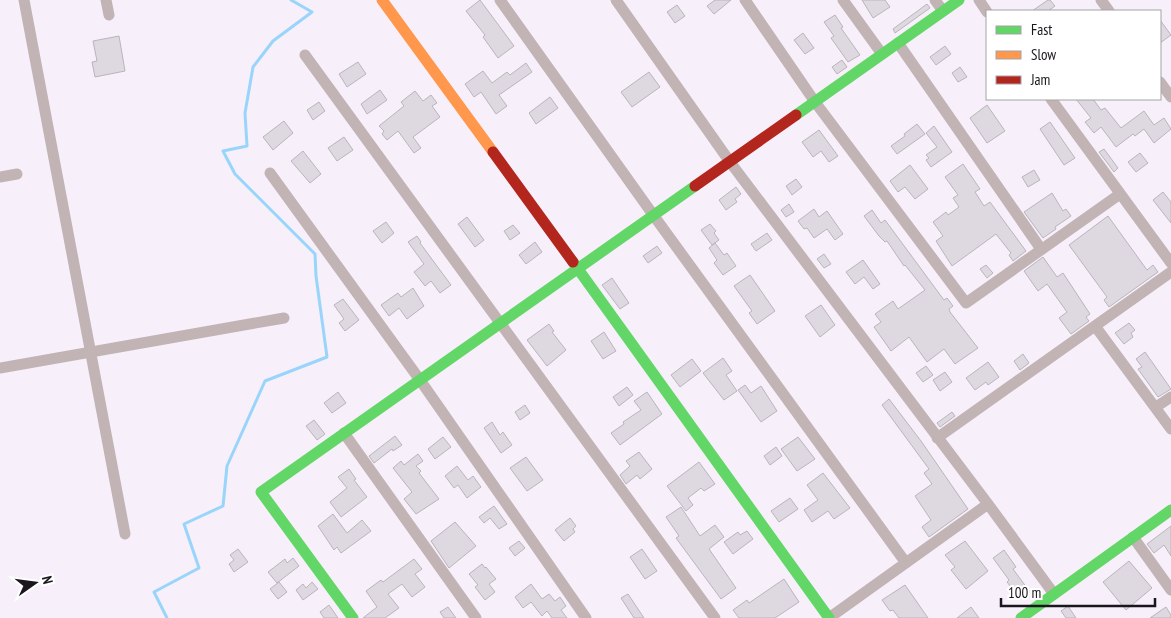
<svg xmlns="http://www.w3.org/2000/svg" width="1171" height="618" font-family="'PT Sans Narrow',sans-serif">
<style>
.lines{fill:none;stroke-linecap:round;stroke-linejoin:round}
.stream{stroke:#99d5fa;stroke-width:3}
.building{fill:#ded8e1;stroke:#bab4bc}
.street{stroke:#c2b4b5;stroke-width:11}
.fast{stroke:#63d668;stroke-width:11}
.slow{stroke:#ff974d;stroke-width:11}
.jam{stroke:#b3261e;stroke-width:11}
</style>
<rect width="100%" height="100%" fill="#f7f0fa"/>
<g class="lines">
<!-- stream -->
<path class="stream" d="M167,618L154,592L199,568L184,524L223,506L227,466L265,381L327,357L316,276L315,254L235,174L223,151L247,146L245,113L253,67L273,41L312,12L291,0"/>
</g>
<!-- building -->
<path class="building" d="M480,0L514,46L498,58L483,37L485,35L466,11Z
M715,0H731L714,14L707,6Z
M862,0H885L890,7L873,18Z
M1048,0H1050L1055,6L1048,11H1032Z
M927,4L930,8L895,33L893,29Z
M677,5L685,16L675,23L667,12Z
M835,15L843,27L841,28L860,55L848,62L831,38L834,36L824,22Z
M1160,20L1171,35L1160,43Z
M803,33L814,48L805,54L794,40Z
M119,36L125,71L95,77L92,62L97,61L93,41Z
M945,46L951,54L936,65L930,57Z
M842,60L847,67L837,74L832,67Z
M358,62L366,74L347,87L339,74Z
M526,63L532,72L499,95L507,106L496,114L481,92L474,97L465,84L483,71L492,83L507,72L510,75Z
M960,67L967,77L958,82L952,73Z
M649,72L660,87L632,107L621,92Z
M380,90L387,100L367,114L361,104Z
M415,91L423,101L431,95L437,103L432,106L440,117L413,137L421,148L414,153L398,131L387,140L382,134L384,131L379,126L404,106L401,102Z
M550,97L558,108L536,124L529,113Z
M1076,99H1093L1101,110L1105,108L1121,128L1144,111L1154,125L1164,118L1171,129L1154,143L1144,129L1135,136L1133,134L1116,147L1101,127L1094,133L1085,122L1091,118Z
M319,102L325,111L313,120L307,110Z
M987,105L1005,131L987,143L970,118Z
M284,121L293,133L273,150L263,137Z
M1050,122L1075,158L1064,165L1040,129Z
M917,124L925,134L897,154L891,146L905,136L904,134Z
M934,126L952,152L931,167L926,160L929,158L926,155L937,147L926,133Z
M819,130L838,156L829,162L821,151L813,157L802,142Z
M344,137L353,150L337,161L328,148Z
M1104,149L1118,168L1114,172L1099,152Z
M303,151L321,174L310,183L291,161Z
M1140,153L1148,163L1136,172L1128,162Z
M963,164L980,189L975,192L984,206L990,202L1026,251L1013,261L1009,255L1011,253L996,234L952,266L936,241L943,236L933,222L946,212L948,215L959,207L953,198L958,195L945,177Z
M910,165L928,189L915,199L905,187L898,192L890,181Z
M1034,170L1040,180L1028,187L1022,177Z
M796,179L802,187L792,195L786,186Z
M736,187L741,194L735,199L737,202L726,210L719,200Z
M1163,192L1171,202V223L1153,200Z
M1052,193L1063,211L1066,209L1071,216L1055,227L1056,229L1043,238L1024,212Z
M789,204L794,212L786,217L781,210Z
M814,209L819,217L827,211L843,234L835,240L827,229L814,238L807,228L804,229L798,221Z
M872,210L881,223L885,220L944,300L947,298L953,306L949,309L950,312L978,348L955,364L944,349L927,362L909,337L891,351L874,327L881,322L875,314L893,301L898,309L925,290L905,265L904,266L887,241L885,242L879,236L864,216Z
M1108,216L1147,270L1153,265L1158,272L1109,307L1104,300L1107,297L1069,245Z
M467,217L484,240L475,247L458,224Z
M386,222L394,233L382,243L373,231Z
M710,224L716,231L714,233L719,240L712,245L701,230Z
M513,225L520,233L510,240L504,231Z
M767,233L772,240L756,251L751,244Z
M417,236L421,242L420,243L451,285L440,293L431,281L425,286L414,272L424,264L408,242Z
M535,242L542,252L526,264L519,255Z
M715,243L724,255L727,253L736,266L723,275L714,263L717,260L709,248Z
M657,246L662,253L648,263L643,256Z
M824,254L831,264L824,268L817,259Z
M1043,257L1057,277L1063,273L1090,314L1086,317L1089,321L1071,334L1059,318L1067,312L1047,284L1038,291L1024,271Z
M863,260L880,284L873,289L864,277L855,284L846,272Z
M986,265L993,273L987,278L980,269Z
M750,275L775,311L757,324L749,313L752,311L734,286Z
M612,278L629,303L620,309L602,285Z
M413,288L424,306L407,319L399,308L389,316L381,305L398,293L401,297Z
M343,299L359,320L345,331L339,323L344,319L334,305Z
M821,305L835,325L820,337L805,316Z
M1129,323L1135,330L1131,333L1133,337L1124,344L1115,333Z
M549,324L554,331L552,332L566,350L547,366L527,340Z
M604,332L616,351L603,359L591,341Z
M1145,352L1171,389L1158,397L1138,369L1142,367L1136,359Z
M1023,354L1029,363L1020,370L1014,361Z
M723,358L732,371L726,375L737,391L724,400L703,373Z
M692,359L701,371L680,387L671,375Z
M988,362L999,377L988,385L986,382L975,390L966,378Z
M926,366L933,375L923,382L916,373Z
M945,372L952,382L940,391L933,380Z
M745,385L751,393L761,386L777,411L761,422L738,390Z
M627,387L633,395L619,406L613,397Z
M338,392L346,403L332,413L324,403Z
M647,392L662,414L620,445L611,433L624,424L623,422L641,410L634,401Z
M889,399L921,441L968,509L929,537L922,527L931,520L915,496L932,484L924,473L929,469L882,405Z
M525,405L530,413L520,420L515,412Z
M952,412L955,416L940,427L937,423Z
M314,420L325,434L317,440L306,426Z
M492,422L500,435L503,432L512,445L501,453L484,428Z
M395,436L402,445L393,451L392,449L374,463L369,456Z
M443,437L451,447L435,459L428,449Z
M798,437L815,459L797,471L781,449Z
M776,447L782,456L770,465L764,456Z
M639,452L652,469L640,479L637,475L626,484L620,475L630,466L626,461Z
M418,454L423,461L416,466L421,471L419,473L439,499L416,514L404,499L412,492L393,468L401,461L404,465Z
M526,457L543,480L527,491L510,468Z
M699,462L715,484L704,491L701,488L688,498L693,505L686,511L667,486Z
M457,466L468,480L473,476L481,487L467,498L458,485L454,488L445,476Z
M349,469L356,479L354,480L367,497L341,517L330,502L347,488L338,477Z
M823,473L850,508L834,519L828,511L812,522L804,510L818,500L807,485Z
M790,498L798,509L779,522L771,511Z
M494,506L507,524L499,529L490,518L484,523L479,517Z
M681,507L700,536L715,525L724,537L709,549L736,588L721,599L676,538L679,536L666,517Z
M333,514L347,533L362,520L371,531L341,553L337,547L334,550L318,526Z
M570,518L576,526L573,529L575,532L564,541L555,530Z
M455,522L476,546L449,568L431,541Z
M1171,526V556L1164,545L1154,553L1147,544Z
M747,531L753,539L733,554L724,542L738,532L740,535Z
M519,541L525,548L515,556L509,548Z
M965,541L988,571L966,589L951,570L955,567L945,555Z
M238,549L248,562L234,572L229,564L234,560L230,555Z
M642,549L657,571L645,579L630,557Z
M1004,550L1016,567L1013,569L1030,592L1020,599L1007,582L1009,580L993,558Z
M293,558L299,566L277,583L268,572L285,559L287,563Z
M414,559L422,569L415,574L425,587L412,597L402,584L388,594L399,608L385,618H363L377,607L366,591L381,580L383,582Z
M1129,561L1152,588L1126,610L1103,582Z
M482,564L485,568L486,567L496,579L489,584L495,592L485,600L475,587L478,585L469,574Z
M784,579L799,602L775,618H739L733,610L747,600L749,603Z
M279,582L287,592L278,599L270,589Z
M312,582L318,589L303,600L296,590L303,584L306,588Z
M531,584L542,599L549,594L555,601L560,597L566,606L561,610L567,618H552L547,611L542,616L531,602L523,608L515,597Z
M905,585L919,605L928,618H899L893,610L890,611L882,600Z
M628,594L644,618H634L621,598Z
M329,605L338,618H324L320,612Z
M1068,606L1076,618H1066L1061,611Z
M448,607L456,618H444L440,612Z
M971,607L979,618H957Z
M1166,607L1171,615V618H1150Z"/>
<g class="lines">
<!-- street -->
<path class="street" d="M24,0L125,534
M106,0L109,15
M500,0L654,216L906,563
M616,0L730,162L988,504L1054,594
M745,0L815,102L966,303L1120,194
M843,0L882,54
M935,0L943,11
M979,0L987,12
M1101,0L1109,11
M898,43L1041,249
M305,55L715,618
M1160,82L1171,97
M1051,99L1171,263
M270,173L420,380L586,618
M0,177L17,174
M1095,326L1171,429
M0,368L284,318
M1156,407L1171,397
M344,433L476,618
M937,438L1171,272
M1133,537L1171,590
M829,618L988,504"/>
<!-- fast -->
<path class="fast" d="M796,115L959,0
M573,262L829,618
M353,618L261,492L695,186
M1021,618L1171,510"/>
<!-- slow -->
<path class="slow" d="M382,0L493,152"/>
<!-- jam -->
<path class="jam" d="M493,152L573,262
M695,186L796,115"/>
</g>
<!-- legend -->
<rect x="986" y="10" width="175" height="90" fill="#ffffff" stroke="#a4a2a5"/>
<rect x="996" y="26" width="25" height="8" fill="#63d668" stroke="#a4a2a5"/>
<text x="1031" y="35" font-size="15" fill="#1b161d">Fast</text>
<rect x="996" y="51" width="25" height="8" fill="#ff974d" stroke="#a4a2a5"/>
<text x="1031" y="60" font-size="15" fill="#1b161d">Slow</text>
<rect x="996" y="76" width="25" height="8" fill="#b3261e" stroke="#a4a2a5"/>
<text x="1031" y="85" font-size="15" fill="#1b161d">Jam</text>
<!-- north arrow -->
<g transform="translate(35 583) rotate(76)" stroke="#ffffff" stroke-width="4" paint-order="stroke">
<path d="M0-4L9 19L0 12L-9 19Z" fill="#1b161d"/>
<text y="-8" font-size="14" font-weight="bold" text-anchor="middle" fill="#1b161d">N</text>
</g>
<!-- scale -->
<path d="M1001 598v8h154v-8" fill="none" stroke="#1b161d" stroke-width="2.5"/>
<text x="1008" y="598" font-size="15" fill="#1b161d" stroke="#ffffff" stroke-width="4" paint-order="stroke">100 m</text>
</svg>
